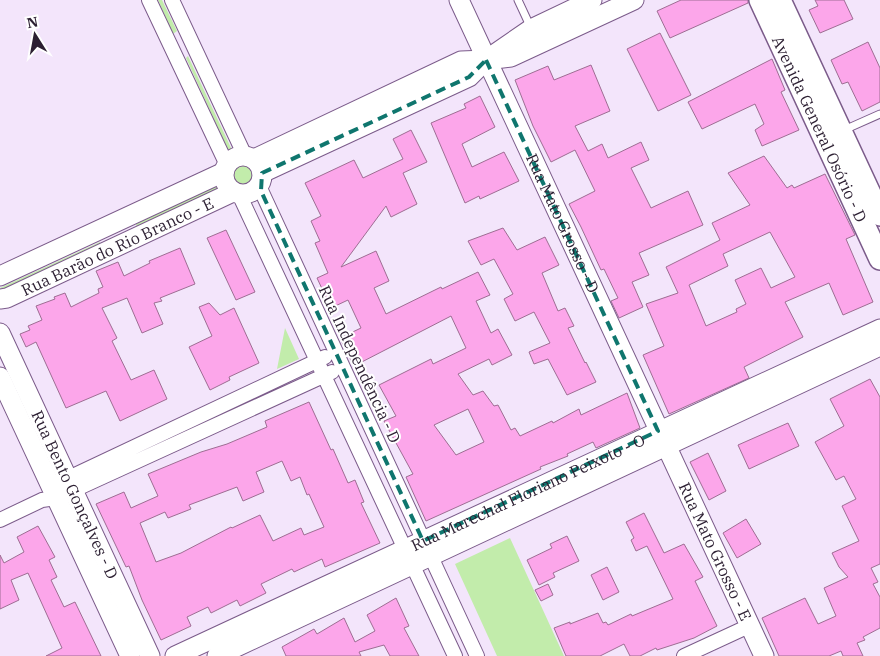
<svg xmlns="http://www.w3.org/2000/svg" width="880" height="656" font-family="'IBM Plex Serif',serif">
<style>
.green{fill:#c2ecab}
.building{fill:#fca6ea;stroke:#9e6d93;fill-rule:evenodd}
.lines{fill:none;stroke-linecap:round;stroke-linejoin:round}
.lane-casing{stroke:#7b5b8a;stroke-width:9}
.street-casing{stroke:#7b5b8a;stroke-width:16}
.secondary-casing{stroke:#7b5b8a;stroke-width:21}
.primary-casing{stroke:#7b5b8a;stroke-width:24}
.lane{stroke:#fff;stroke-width:7}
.street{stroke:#fff;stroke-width:14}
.secondary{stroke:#fff;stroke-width:19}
.primary{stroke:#fff;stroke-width:21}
.marked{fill:none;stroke:#0f766e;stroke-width:4;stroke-dasharray:10 6;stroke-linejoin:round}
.labels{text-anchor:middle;stroke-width:4;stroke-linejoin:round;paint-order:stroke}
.street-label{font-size:16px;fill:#2c1f32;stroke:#fff}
</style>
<rect width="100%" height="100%" fill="#f3e5fb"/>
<!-- green -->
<path class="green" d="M158,0H162L177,31L173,34Z
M188,56L232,150L229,152L186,58Z
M233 175a11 11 0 1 1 22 0a11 11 0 1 1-22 0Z
M219,184L220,189L137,228L136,224Z
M100,242L102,247L0,292V288Z
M285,328L299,359L277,369Z
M297,380L299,384L208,424L206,420Z
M510,538L564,656H497L455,564Z"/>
<!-- building -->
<path class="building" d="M681,0H748V3L670,38L657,11Z
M815,0H844L853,19L820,33L809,10L818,6Z
M660,33L691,95L658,111L627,49Z
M868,42L880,68V102L862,111L848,82L842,84L831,60Z
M772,59L785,90L781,92L799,130L762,146L755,130L764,124L755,104L702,129L688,102Z
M591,65L610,111L575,126L588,151L602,144L608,158L641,142L649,160L631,168L651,208L688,191L703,225L639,253L649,275L632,282L643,307L619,318L611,301L618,298L604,269L601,270L581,227L569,204L595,191L575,150L551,162L533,126L515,80L548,66L554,80Z
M480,96L495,127L462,144L472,167L504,152L519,181L480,199L479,196L465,203L431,123L466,108L464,104Z
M411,130L427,162L403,173L417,204L391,217L386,206L341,267L376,251L389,281L374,288L386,314L441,287L442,289L478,272L490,295L476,301L491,333L498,329L512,355L492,365L489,359L458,374L473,395L483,391L494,406L498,405L511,430L515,428L520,436L552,421L553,423L579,409L581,415L627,393L640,428L596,448L593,442L567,454L568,456L540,467L541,469L426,521L406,477L413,474L384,421L396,416L379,385L431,359L433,364L466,348L451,316L354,366L340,338L361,328L348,300L331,308L317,278L328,273L315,243L320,241L311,221L321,216L305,183L354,160L363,178L403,159L393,139ZM468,409L484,442L456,455L434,425Z
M764,156L787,188L792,185L794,188L825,174L855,235L846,239L873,302L843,315L829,283L785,302L803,337L744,367L749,378L669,414L643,355L664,346L646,304L678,293L666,267L720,240L712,223L750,205L728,173ZM770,232L795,277L771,288L761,268L735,280L746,304L736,309L737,312L706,326L689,285L728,266L723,254Z
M503,228L517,250L545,237L559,265L542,273L558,311L565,308L574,326L568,328L585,363L586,362L596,382L567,395L548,359L534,364L529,352L550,343L534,312L515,321L504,299L513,294L494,259L481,265L468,241Z
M226,230L255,292L236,300L207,238Z
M180,248L195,284L160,298L162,301L154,303L163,324L142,333L127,298L102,308L117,338L112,341L131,380L154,370L167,399L120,421L106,391L66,408L36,342L26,347L20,334L30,330L28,326L42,320L36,306L55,299L54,297L65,293L71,307L99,293L98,289L103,287L96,271L118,262L124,276L150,263L149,261Z
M209,303L220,315L234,308L259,363L229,377L230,380L210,390L189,347L212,336L199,307Z
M870,379L880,397V564L871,568L878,582L873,584L880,597V628L863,637L865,640L857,643L863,656H843L841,651L829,656H779L762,618L805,598L818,624L836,616L824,588L848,577L839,567L832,553L859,541L842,506L856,499L844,476L836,480L815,442L844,426L830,399Z
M309,402L331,450L333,449L348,483L355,480L364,502L361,503L380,543L325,567L322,559L294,572L292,569L261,584L266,593L240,606L237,600L211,613L208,607L187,617L191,626L161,640L142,600L129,566L126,567L96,504L124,492L131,508L158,496L148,474L201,452L227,444L267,427L265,421ZM282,461L291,481L300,477L307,495L309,494L324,527L304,535L301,528L273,541L260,515L232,528L231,527L181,553L156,562L140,523L165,512L168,518L191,509L189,505L237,487L243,501L264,492L256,472Z
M788,423L799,446L749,469L738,445Z
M708,453L726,491L709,500L690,462Z
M644,513L664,553L684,544L703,577L695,581L717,626L694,638L657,650L656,648L640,656H630L624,644L600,656H566L554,628L570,622V624L598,613L603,623L606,622L608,625L631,614L632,616L673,599L647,546L636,551L631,540L634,538L626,522Z
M746,519L761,544L737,558L723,533Z
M38,526L55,557L49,560L57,577L51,580L64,607L75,602L101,656H46L62,648L28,573L11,580L19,600L0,609V555L4,563L24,552L17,537Z
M567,536L579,561L553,573L555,577L539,585L527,560L552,548L550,544Z
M607,567L619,592L603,600L591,575Z
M548,584L553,595L541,601L535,590Z
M396,598L409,626L404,628L419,656H390L384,645L359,652L361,656H286L282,647L314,629L317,634L344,618L355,642L375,631L367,615Z"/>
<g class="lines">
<!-- lane casing -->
<g class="lane-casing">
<path id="lane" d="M518,0L531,28
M844,130L880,114"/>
</g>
<!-- street casing -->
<g class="street-casing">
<path id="street" d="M149,0L227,165
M172,0L245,156
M259,186L477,656
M239,194L455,656
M60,482L325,357
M0,520L42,500L56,498L74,490L332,372
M684,656L749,626"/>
</g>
<!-- secondary casing -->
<g class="secondary-casing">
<g id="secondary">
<path id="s1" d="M459,0L764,656"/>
<circle cx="243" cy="175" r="19"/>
<path d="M254,159L461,61L486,60L531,29L592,0"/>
<path d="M262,173L469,77L486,60L511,57L634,0"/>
<path d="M0,276L224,172"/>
<path id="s2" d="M0,299L7,298L233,192"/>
<path id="s3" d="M0,333L150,656"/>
<path d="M0,377L130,656"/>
<path id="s4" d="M175,656L880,329"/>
<path d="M217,656L880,346"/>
</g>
</g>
<!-- primary casing -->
<g class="primary-casing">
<g id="primary">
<path id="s5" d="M760,0L880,259"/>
<path d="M780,0L880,215"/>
</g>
</g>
<!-- lane -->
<use href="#lane" class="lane"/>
<!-- street -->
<use href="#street" class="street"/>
<!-- secondary -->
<use href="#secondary" class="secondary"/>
<!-- primary -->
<use href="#primary" class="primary"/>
</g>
<!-- marked area -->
<path class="marked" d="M486,60L658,431L423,541L261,191L262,173L469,77Z"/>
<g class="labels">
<!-- street labels -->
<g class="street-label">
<text dy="6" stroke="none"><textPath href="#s5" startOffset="142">Avenida General Osório - D</textPath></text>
<text dy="6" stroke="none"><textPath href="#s1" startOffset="246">Rua Mato Grosso - D</textPath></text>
<text dy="6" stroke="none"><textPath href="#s2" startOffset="129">Rua Barão do Rio Branco - E</textPath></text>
<text transform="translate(360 364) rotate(65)" y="6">Rua Independência - D</text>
<text dy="6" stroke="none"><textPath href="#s4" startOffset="389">Rua Marechal Floriano Peixoto - O</textPath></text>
<text dy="6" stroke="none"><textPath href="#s3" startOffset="178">Rua Bento Gonçalves - D</textPath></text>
<text dy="6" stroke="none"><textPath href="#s1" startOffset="608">Rua Mato Grosso - E</textPath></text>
</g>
</g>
<!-- north arrow -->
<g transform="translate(35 35) rotate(349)" stroke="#ffffff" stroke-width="4" paint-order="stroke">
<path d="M0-4L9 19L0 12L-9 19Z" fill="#2c1f32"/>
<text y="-8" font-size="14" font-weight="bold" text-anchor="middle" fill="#2c1f32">N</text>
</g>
</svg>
